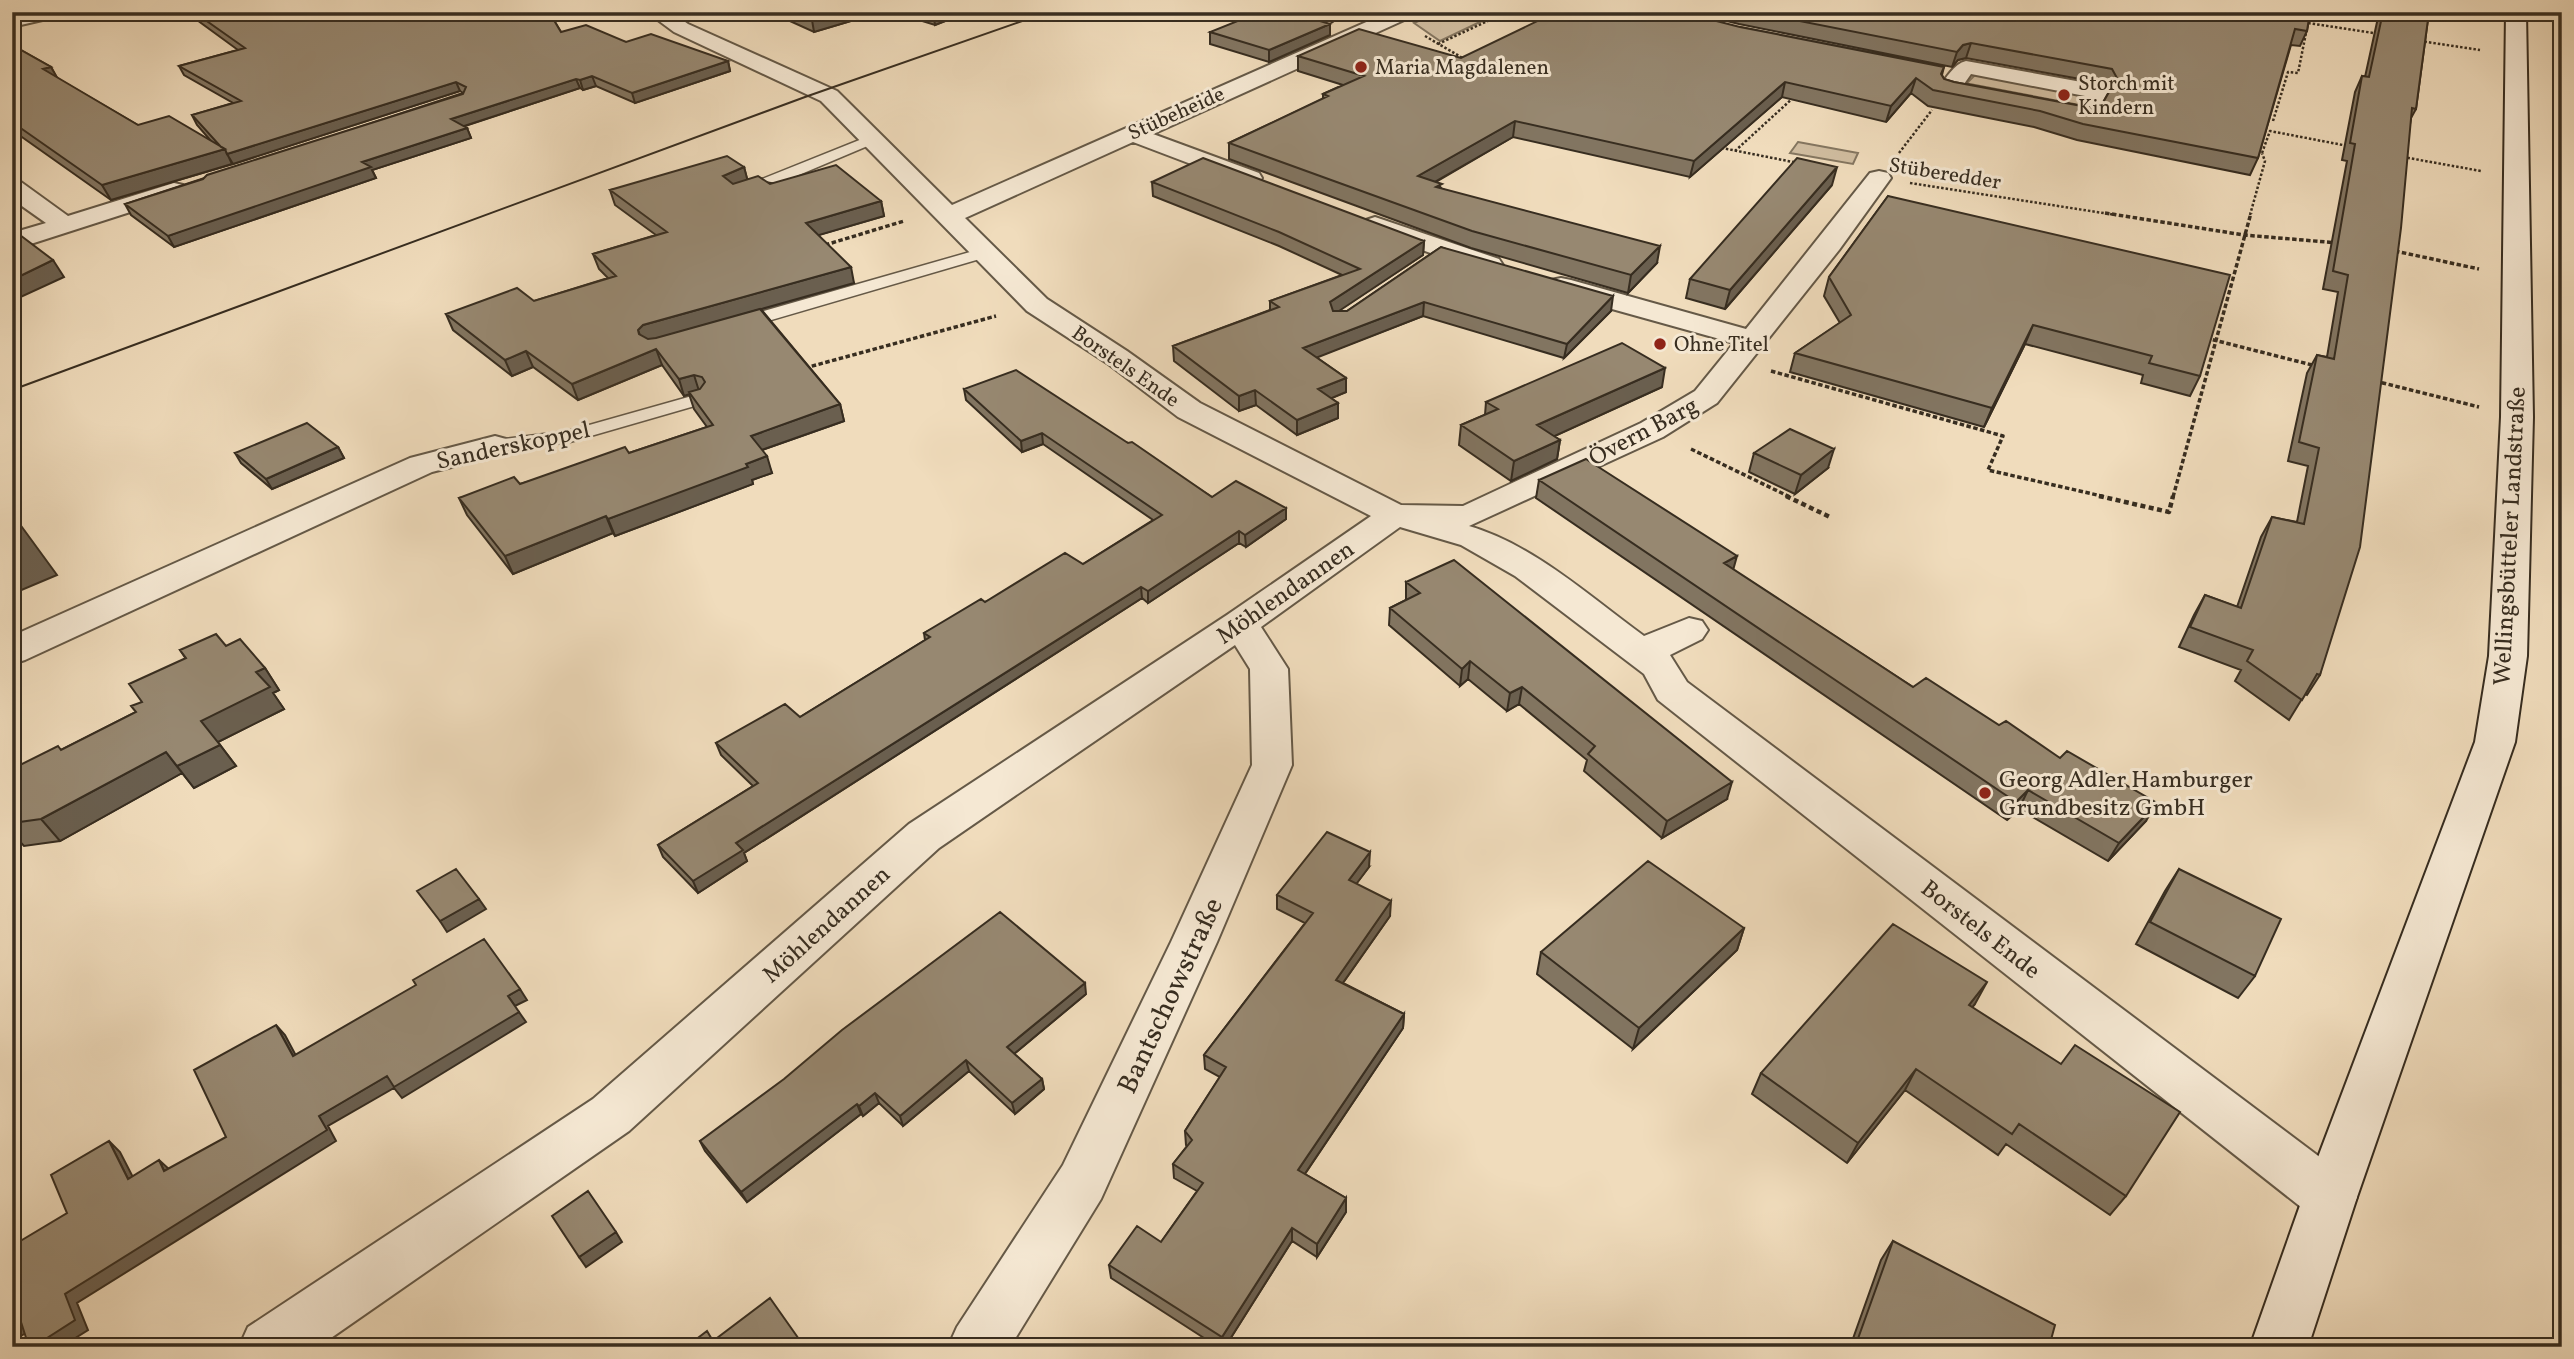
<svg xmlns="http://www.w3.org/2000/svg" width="2574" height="1359" font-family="Vollkorn,serif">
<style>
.green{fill:#d1bea1;stroke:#847660;stroke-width:2}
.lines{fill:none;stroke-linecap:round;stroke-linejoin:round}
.lane-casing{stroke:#655947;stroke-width:3}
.street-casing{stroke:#655947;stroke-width:4}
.secondary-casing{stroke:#372d20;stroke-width:4}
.path-far2{stroke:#372d20;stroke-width:2.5;stroke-dasharray:2.5 2;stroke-linecap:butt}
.path-far1{stroke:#372d20;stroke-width:3.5;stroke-dasharray:4.5 2.5;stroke-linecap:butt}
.path{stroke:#372d20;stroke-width:4.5;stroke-dasharray:5 3.5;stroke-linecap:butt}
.lane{fill:#f5e8d3;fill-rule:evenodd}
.street{fill:#f5e8d3;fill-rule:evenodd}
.secondary{fill:#f5e8d3;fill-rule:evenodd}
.tram{stroke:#372d20;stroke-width:2}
.wall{fill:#827561;stroke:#372d20;stroke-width:2}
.shaded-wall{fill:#6a5f4f;stroke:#372d20;stroke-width:2}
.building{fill:#978871;stroke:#372d20;stroke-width:2}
.poi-dot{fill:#8f2418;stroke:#f5e8d3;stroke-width:2.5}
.labels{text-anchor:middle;stroke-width:6;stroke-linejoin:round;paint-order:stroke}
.far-poi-label{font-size:21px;fill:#372d20;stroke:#f5e8d3;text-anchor:start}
.far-street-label{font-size:21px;fill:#372d20;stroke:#f5e8d3}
.street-label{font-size:24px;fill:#372d20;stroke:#f5e8d3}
.poi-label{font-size:24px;fill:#372d20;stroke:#f5e8d3;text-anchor:start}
.near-street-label{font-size:28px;fill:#372d20;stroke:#f5e8d3}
</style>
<rect width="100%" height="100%" fill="#f0dcbc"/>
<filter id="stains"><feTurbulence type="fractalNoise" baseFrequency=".00286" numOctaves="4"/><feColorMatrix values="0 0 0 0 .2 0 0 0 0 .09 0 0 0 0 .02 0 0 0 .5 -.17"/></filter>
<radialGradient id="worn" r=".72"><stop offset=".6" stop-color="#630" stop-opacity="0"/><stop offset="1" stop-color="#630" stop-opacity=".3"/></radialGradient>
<!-- green -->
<path class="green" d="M1438,12H1501L1440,41L1414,23Z
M1977,73L2082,95L2086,100L2083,105L2073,108L1965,85Z
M1798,142L1858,153L1853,164L1790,153Z"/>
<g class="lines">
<!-- lane casing -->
<g class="lane-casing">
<path id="lane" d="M872,135L879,139L877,142L787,180L739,195L732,191Z
M984,248L990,250L992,253L990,256L744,328L738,329L730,324L732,320Z
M699,394L705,395L708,399L705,403L570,442L495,452L486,446L495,440L568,431Z"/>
</g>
<!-- street casing -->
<g class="street-casing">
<path id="street" d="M25,12H63L60,16L12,27V15Z
M647,12H671L688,24L837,91L952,205L1389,12H1416L1413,16L1153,134L1259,173L1262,178L1259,183L1250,185L1241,183L1133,142L965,218L1047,299L1127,351L1200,403L1401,505L1463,506L1641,423L1695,391L1734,343L1551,292L1547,286L1551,280L1561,278L1571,280L1746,329L1870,173L1879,171L1888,173L1891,178L1839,250L1717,403L1663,437L1469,526C1534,545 1590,597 1644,636L1689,618L1702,621L1708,630L1702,639L1670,655L1687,682L2349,1179L2357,1197L2349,1215L2330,1222L2311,1215L1658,700L1644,674L1515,576L1461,545L1400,527L1261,627L1288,669L1292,765L1217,942L1101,1199L1010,1347H948L957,1327L1063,1165L1171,942L1252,765L1250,669L1235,645L939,848L629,1131L318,1347H239L248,1327L593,1099L909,824L1227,615L1371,516L1178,417L1107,363L1027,311L821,101L674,32Z
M1966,61L2098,85L2106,87L2109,92L2094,119L2086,121L1942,93L1939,88C1946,78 1954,64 1966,61ZM1971,74L2085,96L2079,106L1964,84Z
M12,180L21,182L68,216L174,183L183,185L186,190L183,195L12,250V233L46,223L12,199Z
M1375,217L1499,259L1503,265L1499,271L1490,273L1481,271L1366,230L1362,225L1366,220Z
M495,436L506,439L511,446L506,453L432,472L25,660L12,664V636L410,458Z"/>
</g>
<!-- secondary casing -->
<g class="secondary-casing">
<path id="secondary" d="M2506,12H2526L2533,417L2527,656L2515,742L2357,1197L2308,1347H2250L2303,1197L2475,742L2489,656L2501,417Z"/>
</g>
<!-- path-far2 -->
<path class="path-far2" d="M1516,12L1545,20
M1425,36L1466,60
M2420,41L2480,50
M1438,44L1507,12
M2273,121L2288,72L2298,73L2308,23L2380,34
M1717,147L1798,163
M1735,151L1793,98
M1899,153L1932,110
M2262,153L2270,131L2348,146
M2403,157L2481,171
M1910,183L2116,215
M2250,215L2265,161L2262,153"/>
<!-- path-far1 -->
<path class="path-far1" d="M2105,213L2244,235L2338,243
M825,245L904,221
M2395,251L2479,269
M2206,338L2316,366
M805,368L996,316
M1771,371L2003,436L1988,470L2106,497
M2375,381L2479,407
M1691,449L1790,497
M2173,497L2251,213"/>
<!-- path -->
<path class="path" d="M1786,496L1832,518
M2099,496L2169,512L2173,496"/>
<!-- lane -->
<use href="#lane" class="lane"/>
<!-- street -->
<use href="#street" class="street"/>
<!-- secondary -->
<use href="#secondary" class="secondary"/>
<!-- tram -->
<path class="tram" d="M12,390L805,97L1048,12"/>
</g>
<!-- wall -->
<path class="wall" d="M186,12H549L561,32L626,42L728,61L730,71L635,103L596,86L583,90L580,88L465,126L467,128L471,138L372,170L376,178L174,247L131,215L125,204L463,93L460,91L233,164L111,200L12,130V45L51,67L57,78L138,125L212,142L197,125L192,115L233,103L184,75L179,66L238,50Z
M770,12H881L814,32Z
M893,12H968L935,25Z
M1300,12H1354L1332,22Z
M1690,12H2310L2307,31L2300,46L2291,45L2258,158L2250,175L2077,140L2034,127L1928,106L1911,93L1886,122L1782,97L1690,177L1513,137L1436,182L1442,189L1657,263L1628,293L1471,248L1229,159V143L1323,99V94L1343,85L1298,71V56L1461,58L1740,27L1944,67L1942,75L1944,79L1954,82L2092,108L2101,106L2110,90L2107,84L1966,58L1958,60L1952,67L1739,24Z
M2374,12H2429L2416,109L2411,118L2320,675L2307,695L2305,694L2289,720L2235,681L2241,670L2179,647L2194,615L2205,595L2237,607L2261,537L2272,517L2297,522L2308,466L2288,461L2307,373L2317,355L2327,357L2338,292L2323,289L2347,161L2342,160L2355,92L2362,76L2365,77L2379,13Z
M1210,32L1330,35L1269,62L1210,44Z
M744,167L747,179L881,201L884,216L818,235L854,283L761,309L840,404L844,421L762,450L772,473L752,480L753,484L615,536L613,533L513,574L467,515L459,498L520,484L629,453L707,427L694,409L689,394L684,396L662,365L578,400L533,367L512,376L453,330L446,314L534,301L608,278L599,269L593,254L656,235L615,205L610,190Z
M1152,182L1424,241L1423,255L1338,311H1347L1441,247L1611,311L1564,358L1423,316L1316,357L1346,378V392L1331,398L1338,403V418L1297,435L1256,405L1239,411L1174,361L1173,346L1270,310V301L1342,275L1279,246L1153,196Z
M1832,185L1725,309L1686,298L1690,279Z
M1888,196L2200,376L2190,396L2141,383L2143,375L2025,344L1984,427L1790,372L1795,353L1840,323L1824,296L1829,277Z
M1662,387L1554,436L1560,440L1557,459L1511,481L1459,445L1461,425L1485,415L1486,402Z
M964,389L1128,443L1212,497L1286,508V519L1246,547L1239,543L1148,603L1142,598L744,853L747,861L698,893L663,857L658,845L753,786L721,755L716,743L800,717L925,640L924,633L985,602L1083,564L1153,520L1043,444L1022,452L966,400Z
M338,447L344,458L272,489L241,463L235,453Z
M1754,453L1828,468L1795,494L1749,472Z
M1539,480L1733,570L1913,687L2146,821L2108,861L2019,809L2007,820L1536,498Z
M1406,582L1727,799L1662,838L1584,771L1587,760L1519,704L1507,711L1468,679L1460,686L1389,625L1390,608L1406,600Z
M226,646L265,668L279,690L273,693L284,709L218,742L236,766L194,788L182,773L60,841L24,846L12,833V769L61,750L136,712L142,702L186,659L180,650Z
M1369,867L1356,884L1390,916L1343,983L1404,1014L1403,1028L1305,1174L1346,1198V1212L1317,1257L1292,1241L1225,1347H1218L1111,1278L1109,1265L1161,1242L1197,1191L1174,1178L1173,1164L1187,1146L1186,1145L1185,1131L1220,1077L1205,1069L1204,1055L1305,923L1277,909V895Z
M2179,869L2255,976L2238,998L2136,944L2165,891Z
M1744,928L1737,950L1633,1049L1537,974L1541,952Z
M1086,994L1014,1054L1042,1079L1044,1089L1015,1114L969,1071L903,1126L879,1103L863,1116L861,1114L747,1202L705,1151L700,1141Z
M1975,1004L1972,1007L2126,1196L2110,1215L2006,1144L1998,1155L1905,1090L1847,1163L1752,1094L1761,1073Z
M1893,1241L2049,1347H1850L1881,1260Z"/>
<!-- shaded-wall -->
<path class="shaded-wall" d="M836,12H881L814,32L812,20Z
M933,12H968L935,25Z
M1332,12H1354L1332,22Z
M1330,24V35L1269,62V50Z
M1971,43L1966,58L1958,60L1952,67L1957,52L1963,45Z
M728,61L730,71L635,103L632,93Z
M51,67L59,81L43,69Z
M592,76L596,86L583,90L580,80Z
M1916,78L1911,93L1886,122L1891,106Z
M576,79L580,88L455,129L451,119Z
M456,82L460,91L233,164L227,154Z
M1785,82L1782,97L1690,177L1694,161Z
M1515,121L1513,137L1417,192L1418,176Z
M467,128L471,138L372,170L376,178L174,247L168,236L362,162Z
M225,149L232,164L111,200L102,185Z
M744,167L748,182L727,191L723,176Z
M1837,167L1832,185L1725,309L1730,290Z
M881,201L884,216L809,238L806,223Z
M1424,241L1423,255L1330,317V302Z
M1660,246L1657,263L1628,293L1631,275Z
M53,260L64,277L12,301V280Z
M851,267L854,283L648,341L644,346L638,330L643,325Z
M1613,296L1611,311L1564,358L1567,344Z
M1424,302L1423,316L1303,363V348Z
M2033,325L2025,344L1984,427L1992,408Z
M656,349L662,365L578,400L572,384Z
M526,351L533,367L512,376L505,360Z
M1665,368L1662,387L1535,445L1537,425Z
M694,375L699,391L684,396L679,379Z
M1346,378V392L1318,404V389Z
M1255,390L1256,405L1239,411V396Z
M1338,403V418L1297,435V420Z
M840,404L844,421L756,452L751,436Z
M1042,433L1043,444L1022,452L1021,441Z
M1560,440L1557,459L1511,481L1514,461Z
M338,447L344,458L272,489L266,479Z
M1834,449L1828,468L1795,494L1801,475Z
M767,456L772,473L752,480L753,484L615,536L608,519L746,464Z
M1286,508V519L1246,547L1245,535Z
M606,516L613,533L513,574L505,556Z
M19,523L57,575L12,594V526Z
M1239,531V543L1148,603V591Z
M1737,556L1732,574L1724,563Z
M1141,587L1142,598L744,853L747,861L698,893L693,881L736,843Z
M1470,661L1468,679L1460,686L1462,669Z
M265,668L279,690L273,693L284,709L216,743L201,721L256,672Z
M1522,687L1519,704L1507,711L1510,693Z
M220,745L236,766L194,788L177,766Z
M166,752L182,773L60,841L41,819Z
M1732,782L1727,799L1662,838L1667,821Z
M2028,790L2019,809L2007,820L2016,802Z
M2157,803L2146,821L2108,861L2119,843Z
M1370,852L1369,867L1348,895L1349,880Z
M479,899L486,909L447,932L440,921Z
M1391,901L1390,916L1335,994L1336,980Z
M1744,928L1737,950L1633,1049L1639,1028Z
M1987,982L1975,1004L1957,1026L1969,1005Z
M1085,983L1086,994L1009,1058L1007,1047Z
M520,989L527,1000L515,1006L508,996Z
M519,1012L526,1022L402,1098L394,1088L328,1126L336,1141L77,1303L88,1330L61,1347H33L65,1294L319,1116L387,1076Z
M1404,1014L1403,1028L1298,1184V1170Z
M276,1025L285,1035L302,1067L293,1056Z
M966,1060L969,1071L903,1126L900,1116Z
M1916,1069L1905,1090L1847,1163L1858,1143Z
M1042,1079L1044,1089L1015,1114L1012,1103Z
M875,1093L879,1103L863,1116L859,1106Z
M857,1104L861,1114L747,1202L741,1192Z
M109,1141L120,1152L139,1189L128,1179Z
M159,1160L170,1170L164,1171Z
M1346,1198V1212L1317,1257V1244Z
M1292,1228V1241L1225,1347H1223L1222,1337Z
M616,1232L622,1242L586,1267L579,1257Z
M20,1319L33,1329L12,1341V1324Z"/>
<!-- building -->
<path class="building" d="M194,12H549L561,32L586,25L626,42L651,34L728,61L632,93L592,76L580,80L576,79L451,119L467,128L362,162L371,167L168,236L125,204L203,179L207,175L463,94L466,87L456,82L227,154L225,149L221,147L192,115L241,101L179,66L245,48Z
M796,12H836L812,20Z
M1260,12H1290L1330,24L1269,50L1210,32Z
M1556,12H1681L1740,27L1944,67L1941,74L1944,79L1954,82L2092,108L2101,106L2117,78L2112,69L1971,43L1963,45L1957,52L1754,12H2310L2307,31L2295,29L2258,158L2083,124L2040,111L1933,90L1916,78L1891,106L1785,82L1694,161L1515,121L1418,176L1442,184L1436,187L1660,246L1631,275L1472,231L1229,143L1328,96L1323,94L1364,76L1298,56L1359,29L1461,58Z
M2383,12H2429L2416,109L2412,108L2401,228L2360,547L2320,675L2317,674L2302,700L2247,661L2253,650L2190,627L2205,595L2241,608L2272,517L2304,524L2319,448L2299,442L2317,355L2334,359L2348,275L2333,271L2355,144L2350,143L2362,76L2369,77Z
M12,45L51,67L43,69L138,125L169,116L225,149L102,185L12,122Z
M727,156L744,167L723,176L733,184L758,176L770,184L836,165L881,201L806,223L851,267L643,325L638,330L639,334L648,339L656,338L760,309L840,404L751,436L767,456L746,464L748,467L608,519L606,516L505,556L459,498L514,477L520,484L625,447L629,453L713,425L689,392L700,389L705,382L702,377L694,375L679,379L656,349L572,384L526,351L505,360L446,314L517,288L534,301L616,276L593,254L667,232L610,190Z
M1203,158L1424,241L1330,302L1333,311H1347L1441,247L1613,296L1567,344L1424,302L1303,348L1346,378L1318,389L1338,403L1297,420L1255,390L1239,396L1173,346L1279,307L1270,301L1360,269L1279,232L1152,182Z
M1797,158L1837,167L1730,290L1690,279Z
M1888,196L2230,275L2200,376L2149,363L2152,356L2033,325L1992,408L1795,353L1851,315L1829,277Z
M16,232L53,260L12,280V233Z
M1622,343L1665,368L1537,425L1560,440L1514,461L1461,425L1498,409L1486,402Z
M1016,370L1128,443L1132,442L1212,497L1236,481L1286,508L1245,535L1239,531L1148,591L1141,587L736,843L743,850L693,881L658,845L758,783L716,743L785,704L800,717L930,637L924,633L981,599L985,602L1065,553L1083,564L1162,515L1042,433L1021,441L964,389Z
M307,423L338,447L266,479L235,453Z
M1790,429L1834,449L1801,475L1754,453Z
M1586,459L1737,556L1724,563L1913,687L1926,678L1999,725L2006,721L2060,758L2067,751L2157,803L2119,843L2028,790L2016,802L1539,480Z
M12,517L19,523L12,526Z
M1454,560L1732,782L1667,821L1588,754L1595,746L1522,687L1510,693L1470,661L1462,669L1390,608L1420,593L1406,582Z
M216,634L226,646L240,639L265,668L256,672L270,687L201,721L220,745L177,766L166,752L41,819L12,823V769L58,746L61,750L136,712L131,706L142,702L129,684L186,658L180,650Z
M1327,832L1370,852L1349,880L1391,901L1336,980L1404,1014L1298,1170L1346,1198L1317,1244L1292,1228L1222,1337L1109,1265L1137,1226L1161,1242L1203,1183L1173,1164L1192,1140L1185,1131L1226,1067L1204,1055L1313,913L1277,895Z
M1648,861L1744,928L1639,1028L1541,952Z
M456,869L479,899L440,921L417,891Z
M2179,869L2281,919L2255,976L2150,922Z
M1000,912L1085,983L1007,1047L1042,1079L1012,1103L966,1060L900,1116L875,1093L859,1106L857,1104L741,1192L700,1141L784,1079L842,1030Z
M1893,924L1987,982L1969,1005L2061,1064L2075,1045L2180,1112L2126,1196L2019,1124L2012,1134L1916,1069L1858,1143L1761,1073Z
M484,939L520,989L508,996L519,1012L394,1087L387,1076L319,1116L327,1130L65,1294L75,1320L33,1347H29L20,1319L12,1324V1246L67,1213L51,1175L109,1141L128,1179L159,1160L164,1171L226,1137L194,1070L276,1025L293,1056L416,985L413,980Z
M588,1191L616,1232L579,1257L552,1216Z
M1893,1241L2055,1325L2049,1347H1855Z
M770,1298L801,1342L795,1347H686L707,1331L713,1341Z"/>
<!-- markers -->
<g class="poi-dot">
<circle cx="1361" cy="67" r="7"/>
<circle cx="2064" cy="95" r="7"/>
<circle cx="1660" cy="344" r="7"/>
<circle cx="1985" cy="793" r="7"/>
</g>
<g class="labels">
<!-- far-poi labels -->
<g class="far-poi-label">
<text x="1375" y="74">Maria Magdalenen</text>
<text x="2078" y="90">Storch mit<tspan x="2078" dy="24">Kindern</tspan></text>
<text x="1674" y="351">Ohne Titel</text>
</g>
<!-- far-street labels -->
<g class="far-street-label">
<text transform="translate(1176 113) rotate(-24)" y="7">Stübeheide</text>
<text transform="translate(1945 173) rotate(9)" y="7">Stüberedder</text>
<text transform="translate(1126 366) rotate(35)" y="7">Borstels Ende</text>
</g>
<!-- street labels -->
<g class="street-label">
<text transform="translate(1643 431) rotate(-28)" y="8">Övern Barg</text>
<text transform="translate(513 445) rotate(-12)" y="8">Sanderskoppel</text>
<text transform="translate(2509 536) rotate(-87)" y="8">Wellingsbütteler Landstraße</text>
<text transform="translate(1285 592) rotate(-35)" y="8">Möhlendannen</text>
<text transform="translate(826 924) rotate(-42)" y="8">Möhlendannen</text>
<text transform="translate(1981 929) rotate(38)" y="8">Borstels Ende</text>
</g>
<!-- poi labels -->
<g class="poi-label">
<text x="1999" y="787">Georg Adler Hamburger<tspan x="1999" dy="28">Grundbesitz GmbH</tspan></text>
</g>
<!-- near-street labels -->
<g class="near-street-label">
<text transform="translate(1169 995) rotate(-65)" y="10">Bantschowstraße</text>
</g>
</g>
<!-- margin -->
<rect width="2574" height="1359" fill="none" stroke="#f0dcbc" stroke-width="42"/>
<rect x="14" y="14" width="2546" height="1331" fill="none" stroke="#372d20" stroke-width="3.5"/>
<rect x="21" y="21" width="2532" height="1317" fill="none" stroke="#372d20" stroke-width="2"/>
<rect width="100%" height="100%" filter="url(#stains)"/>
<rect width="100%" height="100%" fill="url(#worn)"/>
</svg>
